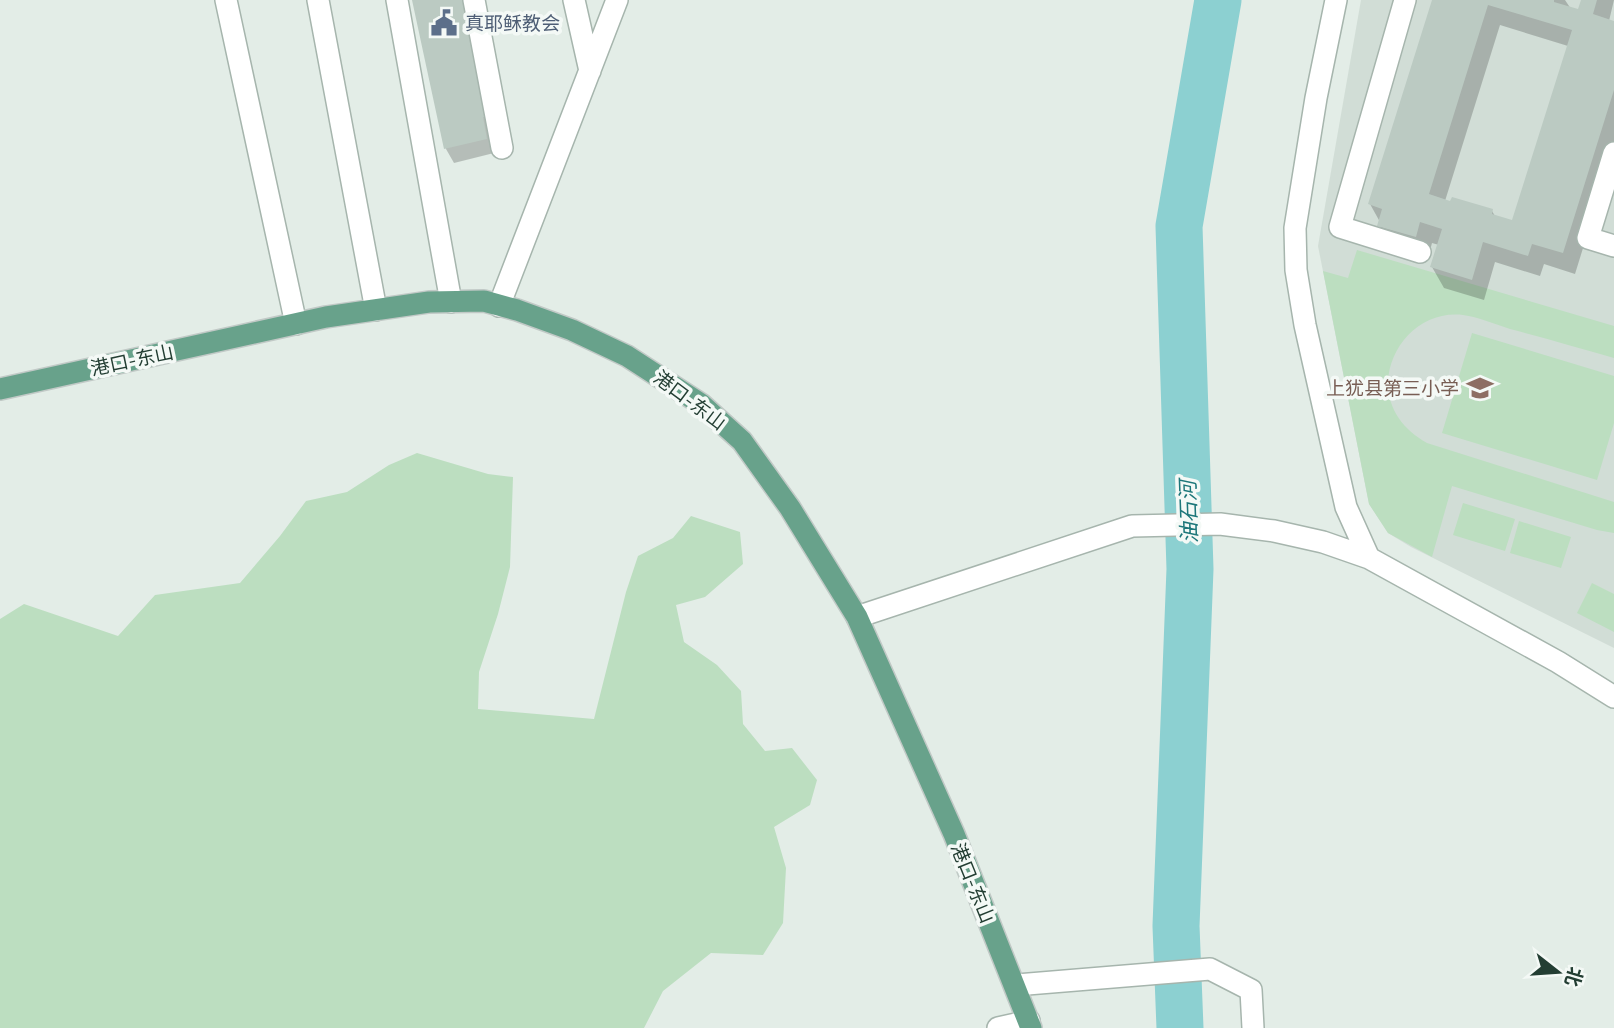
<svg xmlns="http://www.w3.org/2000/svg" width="1614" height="1028" font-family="Mulish,'Noto Sans SC',sans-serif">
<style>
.built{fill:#d1ddd6}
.green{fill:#bcdec0}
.shadow{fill:#0003;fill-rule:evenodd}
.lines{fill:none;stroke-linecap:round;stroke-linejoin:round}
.river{stroke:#8cd0d1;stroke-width:47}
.building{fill:#bbcac2;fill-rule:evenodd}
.minor-casing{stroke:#a6b5ad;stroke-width:24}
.major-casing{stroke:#c1c9c6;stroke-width:24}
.minor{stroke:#fff;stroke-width:21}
.major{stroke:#68a28b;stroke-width:21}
.labels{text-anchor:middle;stroke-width:7;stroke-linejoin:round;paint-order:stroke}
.service-label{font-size:19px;fill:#4e5e75;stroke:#f4f9f6;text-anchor:start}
.street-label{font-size:19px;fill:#233e33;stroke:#f4f9f6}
.education-label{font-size:19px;fill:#785e54;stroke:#f4f9f6;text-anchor:end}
.water-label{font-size:21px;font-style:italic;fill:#1d777a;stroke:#f4f9f6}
</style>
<rect width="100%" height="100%" fill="#e3ede7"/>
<!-- built -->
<path class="built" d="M1361,0H1614V648L1411,547L1388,533L1369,504L1318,246Z"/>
<!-- green -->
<path class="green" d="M1357,250L1614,326V358C1579,348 1545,338 1510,329C1495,324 1478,317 1463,315C1423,310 1389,344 1388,383C1388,410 1404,430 1427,443L1614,502V533L1597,530L1452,486L1432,557L1388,533L1369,504L1323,271L1348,278Z
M1472,333L1614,376V423L1597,480L1442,433Z
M417,453L488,474L513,477L510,567L498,614L479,672L478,709L594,719L626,592L638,556L673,538L691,516L740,532L743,564L705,597L676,605L684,642L717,665L741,691L743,724L765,751L792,748L817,780L810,805L774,827L786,868L783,923L763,955L711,953L663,991L644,1028H0V619L24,604L118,636L155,595L240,583L280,536L306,501L347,492L389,465Z
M1463,503L1515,519L1505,551L1453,535Z
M1519,521L1571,537L1561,568L1510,553Z
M1592,583L1614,594V632L1577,613Z"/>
<!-- shadow -->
<path class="shadow" d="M413,0H483L494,153L454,163L446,149Z
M1434,0H1565L1571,9L1579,11L1583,0H1614L1609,21L1614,22V148L1575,274L1544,264L1540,276L1495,262L1484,300L1444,288L1432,267L1439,245L1432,243L1428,258L1391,247L1379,225L1380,222L1370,204ZM1500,25L1568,46L1513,222L1495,216L1492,211L1445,201Z"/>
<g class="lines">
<!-- river -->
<path class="river" d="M1180,1028L1176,926L1190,569L1179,226L1218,0"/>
</g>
<!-- building -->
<path class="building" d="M412,0H469L491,116L483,117L487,139L444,149Z
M1432,0H1554V2L1578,9L1581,0H1597L1593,14L1614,21V90L1563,253L1532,244L1528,256L1483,242L1472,280L1430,267L1442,229L1420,222L1416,237L1377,226L1382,209L1368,204ZM1488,5L1572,30L1512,220L1492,214L1493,209L1452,197L1450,201L1429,194Z"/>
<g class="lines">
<!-- minor casing -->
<g class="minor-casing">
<path id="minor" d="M226,0L296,324
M318,0L376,310
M397,0L451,302
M474,0L502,148
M574,0L590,71
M1336,0L1316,98L1295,228L1296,270L1305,325L1346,507L1369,558
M1405,0L1340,227L1420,252
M1614,153L1588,238L1614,246
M499,306L617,0
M857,617L1132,526L1220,524L1274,531L1323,542L1369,558L1558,662L1614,697
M1015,985L1210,969L1251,990L1253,1028
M998,1028L1029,1021"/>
</g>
<!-- major casing -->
<g class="major-casing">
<path id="major" d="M0,389L326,317L429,302L484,301L517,310L572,330L627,356L701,404L742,441L790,508L857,617L954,834L1031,1028"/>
</g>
<!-- minor -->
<use href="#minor" class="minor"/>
<!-- major -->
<use href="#major" class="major"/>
</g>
<!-- icons -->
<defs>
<g id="civic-bare" transform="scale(2.1)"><path d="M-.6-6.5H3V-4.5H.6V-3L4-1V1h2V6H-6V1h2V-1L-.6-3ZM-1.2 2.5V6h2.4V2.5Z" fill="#5c6f8a" stroke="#f4f9f6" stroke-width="2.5" paint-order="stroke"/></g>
<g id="school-bare" transform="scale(2.1)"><path d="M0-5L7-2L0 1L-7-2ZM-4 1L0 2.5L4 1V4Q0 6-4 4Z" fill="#8d6e63" stroke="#f4f9f6" stroke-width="2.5" paint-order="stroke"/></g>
</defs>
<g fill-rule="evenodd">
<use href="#civic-bare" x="444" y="23"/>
<use href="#school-bare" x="1480" y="388"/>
</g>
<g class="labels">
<!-- service labels -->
<g class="service-label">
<text x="465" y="30">真耶稣教会</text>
</g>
<!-- street labels -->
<g class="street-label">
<text transform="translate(132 360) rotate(-12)" y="7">港口-东山</text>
<text transform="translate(690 400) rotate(37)" y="7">港口-东山</text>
<text transform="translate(973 883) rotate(68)" y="7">港口-东山</text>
</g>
<!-- education labels -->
<g class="education-label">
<text x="1459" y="395">上犹县第三小学</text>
</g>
<!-- water labels -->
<g class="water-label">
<text transform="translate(1189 512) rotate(-92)" y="7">油石河</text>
</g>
</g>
<!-- north arrow -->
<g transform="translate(1558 972) rotate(107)" stroke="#f4f9f6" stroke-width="5" paint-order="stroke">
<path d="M0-5L12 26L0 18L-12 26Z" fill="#233e33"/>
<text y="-10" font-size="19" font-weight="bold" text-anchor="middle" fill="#233e33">北</text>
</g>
</svg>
